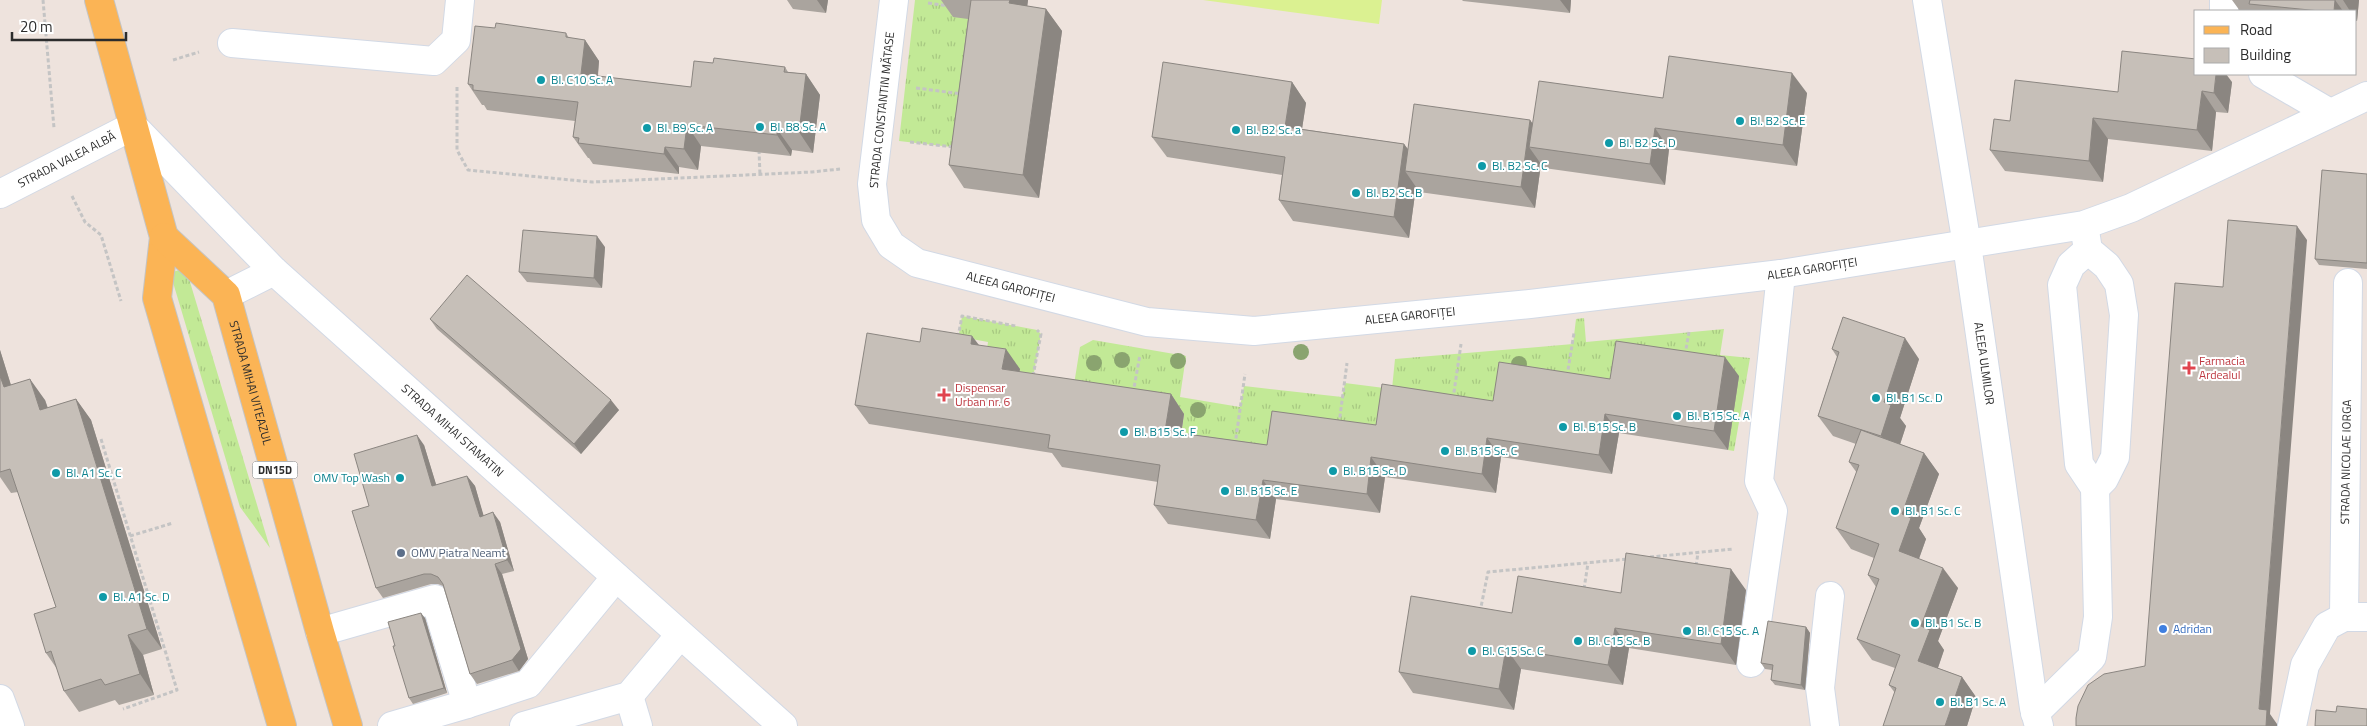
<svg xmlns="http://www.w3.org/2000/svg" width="2367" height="726" font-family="'Titillium Web',sans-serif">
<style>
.grass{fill:url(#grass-tufts)}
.pitch{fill:#dbf191}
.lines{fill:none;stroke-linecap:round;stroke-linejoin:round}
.minor-casing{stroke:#d2d9e5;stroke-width:30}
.major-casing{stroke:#c4c4c4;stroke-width:30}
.path{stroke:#c4c4c4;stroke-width:3;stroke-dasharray:4 2.5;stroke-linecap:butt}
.minor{stroke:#fff;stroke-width:28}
.major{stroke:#fbb455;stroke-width:28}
.tree{fill:#8aa46f}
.wall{fill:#aaa49e}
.shaded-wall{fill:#8b8681}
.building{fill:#c6bfb8;stroke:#8b8681}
.culture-dot{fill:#0f9aa8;stroke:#fff;stroke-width:2}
.health-dot{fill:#e0444e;stroke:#fff;stroke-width:2}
.service-dot{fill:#5c6f8a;stroke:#fff;stroke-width:2}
.shop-dot{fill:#3f7fe0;stroke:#fff;stroke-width:2}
.labels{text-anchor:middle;stroke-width:4;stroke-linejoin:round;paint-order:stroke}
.shield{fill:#fff;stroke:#6b6b6b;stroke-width:1}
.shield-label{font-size:11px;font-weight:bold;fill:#2c2c2c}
.culture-label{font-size:12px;fill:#0d838f;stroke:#fff;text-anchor:start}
.street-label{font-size:12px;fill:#2c2c2c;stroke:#fff}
.health-label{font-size:12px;fill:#be3a42;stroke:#fff;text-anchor:start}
.service-label{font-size:12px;fill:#4e5e75;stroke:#fff;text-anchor:start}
.shop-label{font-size:12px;fill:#366cbe;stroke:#fff;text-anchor:start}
</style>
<defs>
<pattern id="grass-tufts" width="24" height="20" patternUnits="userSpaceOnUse" patternTransform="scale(1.25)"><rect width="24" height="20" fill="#c2e996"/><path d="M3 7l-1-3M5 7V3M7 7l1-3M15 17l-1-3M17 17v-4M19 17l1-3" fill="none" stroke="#a7c881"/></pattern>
</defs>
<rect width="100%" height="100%" fill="#eee3dd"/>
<!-- grass -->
<path class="grass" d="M915,0H955L987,21L969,149L899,141Z
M182,269L187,272L270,548L240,507L172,279L173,272Z
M962,316L1037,330L1041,334L1030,394L985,363L988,342L966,338L956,351Z
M1584,318L1586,342L1724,329L1720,355L1750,358L1734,451L1728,450L1738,376L1281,465L1179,450L1184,414L1072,397L1080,347L1093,340L1186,356L1180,397L1240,407L1244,386L1342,397L1345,383L1392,389L1395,359L1573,344L1576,319Z"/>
<!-- pitch -->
<path class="pitch" d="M1203,0H1382L1379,24Z"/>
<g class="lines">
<!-- minor casing -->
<g class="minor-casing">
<g id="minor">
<path id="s1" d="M894,0L872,184L876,220L891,245L917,263L1147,322L1254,331L1530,304L1781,274L2084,225L2131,208L2367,96"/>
<path id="s2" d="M1927,0L1967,245L2034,708L2039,726"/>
<path d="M2224,11V0"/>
<path d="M232,43L434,61L456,40L460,0"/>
<path d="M2263,74L2330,113"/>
<path id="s3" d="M0,194L133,126L274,271L783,726"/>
<path d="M2085,231L2088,250L2107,266L2119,284L2124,315L2115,457L2104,479L2095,488"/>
<path d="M2348,283L2344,617H2367"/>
<path d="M226,295L274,271"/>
<path d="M320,632L435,599L467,704L392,726"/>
<path d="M1751,663L1773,511L1759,481L1781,274"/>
<path d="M629,696L638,726"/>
<path d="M0,699L10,726"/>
<path d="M467,704L528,684L616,577"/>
<path d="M2035,713L2092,657L2098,617L2095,488L2079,464L2062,285L2071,265L2088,250"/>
<path d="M524,726L629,696L680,635"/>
<path d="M1825,726L1820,688L1830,596"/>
<path d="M2292,726L2305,665L2327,626L2344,617"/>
</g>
</g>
<!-- major casing -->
<g class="major-casing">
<g id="major">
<path d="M99,0L164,237L157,298L282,726"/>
<path id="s4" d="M164,237L226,295L320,632L348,726"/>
</g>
</g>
<!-- path -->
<path class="path" d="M43,0L54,128
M928,3L949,6
M173,60L199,52
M457,87V150L468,170L592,182L812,172L840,169
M916,88L962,94
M910,142L954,147
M759,150L760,175
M72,196L85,222L101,235L121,301
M958,337L962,316L1016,326
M1685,355L1689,332
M1033,376L1041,334L1037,330
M1567,376L1574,333
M1133,393L1140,355
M1453,399L1461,344
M1339,424L1347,363
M101,439L177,690L123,709
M1235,445L1245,374
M130,536L173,523
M1650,557L1733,549
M1696,566L1698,553
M1584,589L1588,563
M1480,612L1488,572L1628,559"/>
<!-- minor -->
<use href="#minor" class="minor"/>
<!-- major -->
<use href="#major" class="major"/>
</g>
<!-- trees -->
<g class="tree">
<circle cx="1301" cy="352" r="8"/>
<circle cx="1122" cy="360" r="8"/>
<circle cx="1178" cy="361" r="8"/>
<circle cx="1094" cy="363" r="8"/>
<circle cx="1519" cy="364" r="8"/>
<circle cx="1198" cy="410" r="8"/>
</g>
<!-- wall -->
<path class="wall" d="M787,0H828L826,13L793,9Z
M941,0H1028L1027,6L1046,9L1062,31L1039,198L964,188L949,165L968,19L953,17Z
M1462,0H1571L1570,13L1463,1Z
M2232,0H2359L2357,21H2356V11H2240Z
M495,28L566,33L569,38L585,40L599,61L598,76L691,87L713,63L785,67L788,72L806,74L820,95L813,153L792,150L791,156L701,146L698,170L679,167V174L593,164L589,158H588L573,137L575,121L487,110L484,105H482L468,84Z
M1292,82L1306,103L1302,129L1404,144L1408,149L1530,120L1533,124L1663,98L1807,93L1797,166L1669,149L1665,185L1544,168L1541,164L1535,208L1419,192L1416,187L1409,238L1293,221L1279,200L1282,175L1167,157L1152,137Z
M2232,82L2228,113L2216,112L2212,151L2108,139L2103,182L2005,171L1990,150L2010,121L2118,92Z
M2367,174V269L2319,265L2315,259Z
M605,247L602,288L527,282L519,272Z
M430,319L619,410L581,454L437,329Z
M972,336L979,345L1020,369L1019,372L1171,394L1184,414L1181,433L1267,445L1376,425L1493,401L1610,379L1739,376L1728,450L1619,433L1612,474L1501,457L1496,493L1385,477L1380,513L1276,499L1270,539L1168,524L1154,505L1158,482L1062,467L1052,453L869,424L855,405L920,342Z
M1832,349L1919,359L1900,418L1906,426L1900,444L1924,453L1939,474L1919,528L1926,539L1919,559L1958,588L1938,641L1944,650L1938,668L1962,677L1976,697L1967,726H1883L1895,693L1889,685L1895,668L1872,660L1857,639L1876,587L1868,575L1874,558L1851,549L1836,528L1857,473L1849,462L1856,444L1833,436L1818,416L1837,357Z
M0,350L11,385L45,400L48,408L76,399L91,420L162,649L143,655L154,695L119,705L115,700L79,712L64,691L57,669L46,653L56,607L18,492L11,493L0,477Z
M424,445L436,485L467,476L475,486L483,515L500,522L514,571L502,574L528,659L519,671L477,684L470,674L443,586L438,584H431L383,598L376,588L369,506Z
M1746,590L1736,665L1629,648L1623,685L1521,669L1514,710L1413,693L1399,672L1512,613L1621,593Z
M425,618L447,693L413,704L409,698L395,646Z
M1806,627L1810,633L1805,690L1775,685L1771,680L1772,670L1765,669L1761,663Z"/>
<!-- shaded-wall -->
<path class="shaded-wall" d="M817,0H828L826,13Z
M1010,0H1028L1025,26L1009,3Z
M1560,0H1571L1570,13Z
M2335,0L2343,11H2334Z
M2343,0H2359L2357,21L2356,19V11H2350Z
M1046,9L1062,31L1039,198L1023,175Z
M585,40L599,61L596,95L581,74Z
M1792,73L1807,93L1797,166L1783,145Z
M806,74L820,95L813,153L799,132Z
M2216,74H2226L2232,82L2228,113L2214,93Z
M1292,82L1306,103L1299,148L1285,127Z
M2202,91L2216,112L2212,151L2197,130Z
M2093,118L2108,139L2103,182L2089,161Z
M1530,120L1544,140L1529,147L1541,164L1535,208L1521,187Z
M687,125L701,146L698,170L684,149Z
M1655,128L1669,149L1665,185L1650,164Z
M777,129L792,150L791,156L777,135Z
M1404,144L1419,165L1405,171L1416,187L1409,238L1394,217Z
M665,147L679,167V174L664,154Z
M2297,226L2307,240L2270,714L2277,724V726H2266L2259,709Z
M597,236L605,247L602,288L594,278Z
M972,336L986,355L971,344Z
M1905,338L1919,359L1900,418L1906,426L1896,457L1881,436L1884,402Z
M1006,349L1020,369L1016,388L1002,369Z
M0,350L18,408L4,387L0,376Z
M1725,357L1739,376L1728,450L1714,431Z
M30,379L45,400L55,431L40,410Z
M1171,394L1184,414L1179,450L1165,431Z
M76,399L91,420L162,649L147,629Z
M611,400L619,410L581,454L574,444Z
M1605,414L1619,433L1612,474L1599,455Z
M417,435L424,445L440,497L432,486Z
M1487,438L1501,457L1496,493L1482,474Z
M1924,453L1939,474L1919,528L1926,539L1914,572L1899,551L1902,514Z
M1371,457L1385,477L1380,513L1367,494Z
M467,476L475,486L487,527L480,517Z
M1263,480L1276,499L1270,539L1256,520Z
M493,512L500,522L514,571L507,560Z
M495,564L502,574L528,659L519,671L512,660Z
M1943,568L1958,588L1938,641L1944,650L1933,682L1918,661L1921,626Z
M1731,569L1746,590L1736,665L1721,644Z
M421,613L425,618L447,693L444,688Z
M1806,627L1810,633L1805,690L1801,685Z
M1615,628L1629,648L1623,685L1608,665Z
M128,635L143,655L154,695L140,674Z
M1506,648L1521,669L1514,710L1499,689Z
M1962,677L1976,697L1967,726H1945Z"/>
<!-- building -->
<path class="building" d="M971,0H1010L1009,3L1046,9L1023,175L949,165Z
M2250,0H2335L2334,11H2320L2249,4Z
M496,23L566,33V37L585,40L581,74L691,87L694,61L713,63L714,58L785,67L784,72L806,74L799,132L777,129V135L687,125L684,149L665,147L664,154L578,143L579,138L573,137L578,102L473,90V85L468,84L475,26L495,28Z
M2122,51L2196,59V74H2216L2214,93L2202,91L2197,130L2093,118L2089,161L1990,150L1994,119L2010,121L2015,80L2118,92Z
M1669,56L1792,73L1783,145L1655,128L1650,164L1529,147L1539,81L1663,98Z
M1163,62L1292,82L1285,127L1404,144L1394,217L1279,200L1285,157L1152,137Z
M1414,104L1530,120L1521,187L1405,171Z
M2322,170L2367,174V263L2315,259Z
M2228,220L2297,226L2259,709L2267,710L2266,726H2076V718L2078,706L2088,685L2104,674L2145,666L2175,283L2223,287Z
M523,230L597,236L594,278L519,272Z
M467,275L611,400L574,444L430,319Z
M1843,317L1905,338L1884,402L1891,405L1881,436L1818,416L1839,352L1832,349Z
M922,328L972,336L971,344L1006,349L1002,369L1171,394L1165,431L1267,445L1272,411L1376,425L1382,384L1493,401L1499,362L1610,379L1616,341L1725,357L1714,431L1605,414L1599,455L1487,438L1482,474L1371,457L1367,494L1263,480L1256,520L1154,505L1160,465L1048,448L1050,435L855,405L867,333L920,342Z
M0,376L4,387L30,379L40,410L76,399L147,629L128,635L140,674L105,685L101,679L64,691L51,651L46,653L34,614L56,607L10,469L0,472Z
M1861,430L1924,453L1902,514L1911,518L1899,551L1943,568L1921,626L1930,630L1918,661L1962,677L1945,726H1883L1896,688L1889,685L1900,655L1857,639L1879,579L1868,575L1879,544L1836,528L1859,465L1849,462Z
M417,435L432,486L467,476L480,517L493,512L507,560L495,564L521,649L512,660L470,674L443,584L438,577L431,574H424L376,588L352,511L369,506L354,454Z
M1626,553L1731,569L1721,644L1615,628L1608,665L1506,648L1499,689L1399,672L1411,596L1512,613L1518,576L1621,593Z
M421,613L444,688L409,698L393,646H395L388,622Z
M1768,621L1806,627L1801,685L1771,680L1773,665L1761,663Z
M2337,706L2367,709V726H2315L2316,710L2336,712Z"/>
<!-- markers -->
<g class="culture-dot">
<circle cx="541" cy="80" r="5"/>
<circle cx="1740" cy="121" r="5"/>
<circle cx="760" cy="127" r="5"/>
<circle cx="647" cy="128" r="5"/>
<circle cx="1236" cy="130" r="5"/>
<circle cx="1609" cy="143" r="5"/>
<circle cx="1482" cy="166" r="5"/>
<circle cx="1356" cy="193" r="5"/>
<circle cx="1876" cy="398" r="5"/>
<circle cx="1677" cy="416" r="5"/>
<circle cx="1563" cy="427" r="5"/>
<circle cx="1124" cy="432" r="5"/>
<circle cx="1445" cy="451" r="5"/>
<circle cx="1333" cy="471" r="5"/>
<circle cx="56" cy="473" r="5"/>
<circle cx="400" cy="478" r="5"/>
<circle cx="1225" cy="491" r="5"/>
<circle cx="1895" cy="511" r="5"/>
<circle cx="103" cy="597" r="5"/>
<circle cx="1915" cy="623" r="5"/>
<circle cx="1687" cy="631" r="5"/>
<circle cx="1578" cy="641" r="5"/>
<circle cx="1472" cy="651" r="5"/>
<circle cx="1940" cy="702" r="5"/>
</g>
<g class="health-dot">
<path d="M2186.5 360.5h5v5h5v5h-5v5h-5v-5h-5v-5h5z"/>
<path d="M941.5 387.5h5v5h5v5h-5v5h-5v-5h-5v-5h5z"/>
</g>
<circle class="service-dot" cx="401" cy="553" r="5"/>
<circle class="shop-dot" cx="2163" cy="629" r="5"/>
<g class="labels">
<!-- shield labels -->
<rect class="shield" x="252.5" y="461.5" width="45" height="17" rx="4"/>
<g class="shield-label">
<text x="275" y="474">DN15D</text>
</g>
<!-- culture labels -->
<g class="culture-label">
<text x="551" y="84">Bl. C10 Sc. A</text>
<text x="1750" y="125">Bl. B2 Sc. E</text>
<text x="770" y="131">Bl. B8 Sc. A</text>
<text x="657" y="132">Bl. B9 Sc. A</text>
<text x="1246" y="134">Bl. B2 Sc. a</text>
<text x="1619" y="147">Bl. B2 Sc. D</text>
<text x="1492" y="170">Bl. B2 Sc. C</text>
<text x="1366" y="197">Bl. B2 Sc. B</text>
<text x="1886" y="402">Bl. B1 Sc. D</text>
<text x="1687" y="420">Bl. B15 Sc. A</text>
<text x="1573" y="431">Bl. B15 Sc. B</text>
<text x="1134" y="436">Bl. B15 Sc. F</text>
<text x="1455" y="455">Bl. B15 Sc. C</text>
<text x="1343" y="475">Bl. B15 Sc. D</text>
<text x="66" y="477">Bl. A1 Sc. C</text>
<text x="390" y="482" text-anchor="end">OMV Top Wash</text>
<text x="1235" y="495">Bl. B15 Sc. E</text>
<text x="1905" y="515">Bl. B1 Sc. C</text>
<text x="113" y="601">Bl. A1 Sc. D</text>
<text x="1925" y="627">Bl. B1 Sc. B</text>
<text x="1697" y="635">Bl. C15 Sc. A</text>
<text x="1588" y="645">Bl. C15 Sc. B</text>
<text x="1482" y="655">Bl. C15 Sc. C</text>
<text x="1950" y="706">Bl. B1 Sc. A</text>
</g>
<!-- street labels -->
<g class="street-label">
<text transform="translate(882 110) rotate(-84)" y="4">STRADA CONSTANTIN MĂTASE</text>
<text dy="4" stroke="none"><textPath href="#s3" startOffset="75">STRADA VALEA ALBĂ</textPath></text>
<text dy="4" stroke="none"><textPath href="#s1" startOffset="1189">ALEEA GAROFIȚEI</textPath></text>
<text dy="4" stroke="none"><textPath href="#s1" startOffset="379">ALEEA GAROFIȚEI</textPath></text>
<text dy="4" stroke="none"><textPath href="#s1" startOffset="784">ALEEA GAROFIȚEI</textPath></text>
<text dy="4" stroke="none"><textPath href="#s2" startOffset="368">ALEEA ULMILOR</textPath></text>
<text dy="4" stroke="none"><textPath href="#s4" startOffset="176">STRADA MIHAI VITEAZUL</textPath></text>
<text dy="4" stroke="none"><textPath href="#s3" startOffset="591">STRADA MIHAI STAMATIN</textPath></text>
<text transform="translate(2346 462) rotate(-89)" y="4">STRADA NICOLAE IORGA</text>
</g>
<!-- health labels -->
<g class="health-label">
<text x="2199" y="365">Farmacia<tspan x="2199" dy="14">Ardealul</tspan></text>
<text x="955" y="392">Dispensar<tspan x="955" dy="14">Urban nr. 6</tspan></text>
</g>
<!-- service labels -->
<g class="service-label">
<text x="411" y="557">OMV Piatra Neamt</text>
</g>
<!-- shop labels -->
<g class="shop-label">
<text x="2173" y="633">Adridan</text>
</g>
</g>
<!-- legend -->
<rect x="2194" y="10" width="162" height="65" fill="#ffffff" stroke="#ababab"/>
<rect x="2204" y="26" width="25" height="8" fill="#fbb455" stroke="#ababab"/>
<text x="2240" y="35" font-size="15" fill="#2c2c2c">Road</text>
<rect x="2204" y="48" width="25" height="15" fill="#c6bfb8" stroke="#ababab"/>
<text x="2240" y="60" font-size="15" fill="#2c2c2c">Building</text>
<!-- scale -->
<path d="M12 32v8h114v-8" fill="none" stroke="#2c2c2c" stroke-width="2.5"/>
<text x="20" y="32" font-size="15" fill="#2c2c2c" stroke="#ffffff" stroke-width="4" paint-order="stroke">20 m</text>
</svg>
